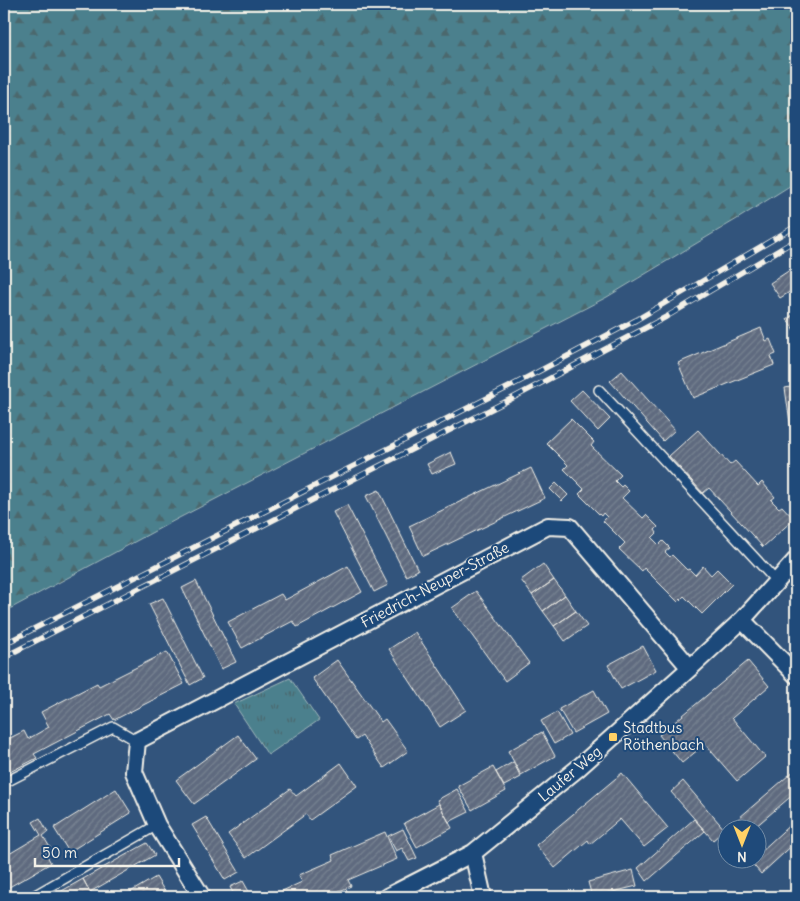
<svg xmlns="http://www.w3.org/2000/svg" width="800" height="901" font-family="Delius,sans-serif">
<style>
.forest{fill:url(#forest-firs);stroke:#a0b8ba}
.park{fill:url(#park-tufts);stroke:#a0b8ba}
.building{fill:url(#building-hatch);stroke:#f4f1e8}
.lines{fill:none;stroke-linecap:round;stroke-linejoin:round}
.service-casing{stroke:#f4f1e8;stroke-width:12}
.minor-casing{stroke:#f4f1e8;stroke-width:20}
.service{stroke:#1f4a7a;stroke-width:9}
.minor{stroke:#1f4a7a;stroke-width:16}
.rail-casing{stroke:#f4f1e8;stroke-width:5.5}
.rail{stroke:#1f4a7a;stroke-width:4;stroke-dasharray:11;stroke-linecap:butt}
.poi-dot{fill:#ffd166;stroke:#1f4a7a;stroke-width:2}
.labels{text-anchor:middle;stroke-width:4;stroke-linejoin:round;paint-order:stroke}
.street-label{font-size:15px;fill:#f4f1e8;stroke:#1f4a7a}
.poi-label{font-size:15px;fill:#f4f1e8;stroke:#1f4a7a;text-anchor:start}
</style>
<defs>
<pattern id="forest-firs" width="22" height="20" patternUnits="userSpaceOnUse" patternTransform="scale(1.25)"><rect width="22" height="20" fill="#4c808d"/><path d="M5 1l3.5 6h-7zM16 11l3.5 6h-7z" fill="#4b676d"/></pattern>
<pattern id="park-tufts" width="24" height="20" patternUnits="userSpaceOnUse" patternTransform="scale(1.25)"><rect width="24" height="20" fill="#4c808d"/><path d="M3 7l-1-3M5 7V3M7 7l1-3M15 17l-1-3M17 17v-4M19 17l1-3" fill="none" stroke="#4b676d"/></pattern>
<pattern id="building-hatch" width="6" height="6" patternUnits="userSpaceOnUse" patternTransform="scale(1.25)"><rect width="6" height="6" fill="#5f6b7f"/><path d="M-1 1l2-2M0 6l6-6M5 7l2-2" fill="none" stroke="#778191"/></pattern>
</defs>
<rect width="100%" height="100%" fill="#32547c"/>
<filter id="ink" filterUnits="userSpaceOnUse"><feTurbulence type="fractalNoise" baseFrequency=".02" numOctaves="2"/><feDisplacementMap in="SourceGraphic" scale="10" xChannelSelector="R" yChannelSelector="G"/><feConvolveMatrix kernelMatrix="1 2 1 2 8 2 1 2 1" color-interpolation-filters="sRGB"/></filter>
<g filter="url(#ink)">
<!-- forest -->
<path class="forest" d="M4,4H796V182L742,216L607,297L179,518L4,612Z"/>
<!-- park -->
<path class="park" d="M290,678L319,720L268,755L234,704Z"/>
<!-- building -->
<path class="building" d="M796,266V288L780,298L770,283Z
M796,313V333L787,319Z
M761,328L766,341L770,339L776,354L771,356L774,365L693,398L678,363Z
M622,371L675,430L663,441L610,381Z
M796,386V429L791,430L785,388Z
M582,390L610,419L598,431L570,401Z
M571,419L594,442L591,446L621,475L615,481L621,487L623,485L629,491L622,498L643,518L646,515L658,527L655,530L657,533L652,538L659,545L663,541L670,548L665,552L670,557L672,555L687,570L689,569L695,575L703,566L711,575L717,569L732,584L702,614L684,596L678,602L644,568L642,571L619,549L625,543L603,521L607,517L603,513L601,516L579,494L584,489L564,469L568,465L546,443Z
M698,430L730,465L735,461L758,486L762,482L775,497L771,500L779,508L782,506L794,519L763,547L709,488L703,493L669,456Z
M451,452L456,464L432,474L427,464Z
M531,468L545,498L423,556L409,526Z
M556,483L568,495L562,501L550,489Z
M379,490L418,570L406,576L366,496Z
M347,505L388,585L374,592L333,512Z
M543,564L554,580L532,595L521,580Z
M348,566L362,592L297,627L293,621L242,648L228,622L281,594L285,600Z
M554,580L565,595L543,611L532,595Z
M196,581L236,662L221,669L182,588Z
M476,591L529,663L505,681L452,608Z
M565,595L576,611L554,626L543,611Z
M163,598L203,678L190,685L149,604Z
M576,611L587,626L565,641L554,626Z
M415,632L466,710L440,727L389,649Z
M643,646L656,670L621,689L608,665Z
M167,652L184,684L114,720L110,714L34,754L37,758L4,775V741L24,731L28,739L49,727L41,712L97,683L99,686Z
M337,660L381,722L385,719L408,751L384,768L362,736L356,740L312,678Z
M748,661L769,686L732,718L765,757L737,781L705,744L682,763L659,735Z
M594,690L607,714L573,733L559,709Z
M557,712L570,735L554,744L541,721Z
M542,732L555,756L521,775L508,751Z
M238,735L256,759L194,804L176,780Z
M513,762L521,777L504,786L496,772Z
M341,763L357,786L310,820L306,814L246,858L228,834L290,789L296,796Z
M493,767L506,791L472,810L458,786Z
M796,769V792L754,828H728V834L725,830Z
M622,773L668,828L644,847L620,819L590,844L588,840L555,868L536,845Z
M683,781L725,830L713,840L671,792Z
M116,789L131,813L69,852L54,828Z
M457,789L469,812L449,822L437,800Z
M439,804L452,828L417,847L404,823Z
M206,817L239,872L225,880L192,825Z
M40,818L48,832L43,836L51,849L45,852L51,863L4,890V857L41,835L33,822Z
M694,819L705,831L647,881L638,868Z
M794,821L796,824V842L761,874L750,861L752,858H758V854Z
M403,829L417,858L409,861L402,848L396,851L388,836Z
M385,832L397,859L348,880L351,886L326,897H269L302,882L299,875L334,860L332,855Z
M147,843L155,855L90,892L83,879Z
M633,870L637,886L592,897L588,882Z
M156,877L168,897H129L127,894Z
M83,879L91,894L85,897H51Z
M243,881L252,897H235L230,887Z
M757,893L758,897H716Z"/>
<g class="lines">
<!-- service casing -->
<g class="service-casing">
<path id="service" d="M599,390L777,582
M4,783L113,727L137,741
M32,897L157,825"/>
</g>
<!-- minor casing -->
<g class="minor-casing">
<path id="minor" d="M742,620L796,675
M473,853L483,897
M202,897L157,825L134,772L137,741L548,526L570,527L690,668
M387,897L473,853L577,769L690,668L742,620L796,560"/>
</g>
<!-- service -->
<use href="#service" class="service"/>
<!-- minor -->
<use href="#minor" class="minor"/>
<!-- rail casing -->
<g class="rail-casing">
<path id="rail" d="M4,644L509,387L636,320L796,226
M4,657L509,400L666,317L796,240"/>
</g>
<!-- rail -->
<use href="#rail" class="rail"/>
</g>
</g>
<!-- markers -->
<rect class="poi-dot" x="608" y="732" width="10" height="10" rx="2.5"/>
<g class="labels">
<!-- street labels -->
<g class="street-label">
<text transform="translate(435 585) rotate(-28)" y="5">Friedrich-Neuper-Straße</text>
<text transform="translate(570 774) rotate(-40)" y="5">Laufer Weg</text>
</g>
<!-- poi labels -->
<g class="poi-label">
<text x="623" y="733">Stadtbus<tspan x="623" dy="17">Röthenbach</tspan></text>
</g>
</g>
<!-- margin -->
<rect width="800" height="901" fill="none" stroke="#1f4a7a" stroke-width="20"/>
<rect x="10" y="10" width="780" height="881" fill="none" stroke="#f4f1e8" stroke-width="2" filter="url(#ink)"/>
<!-- north arrow -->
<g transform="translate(742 844) rotate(180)"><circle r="24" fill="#1f4a7a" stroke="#748da6"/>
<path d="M0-4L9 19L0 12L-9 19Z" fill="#ffd166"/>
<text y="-8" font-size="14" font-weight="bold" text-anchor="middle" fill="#f4f1e8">N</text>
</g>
<!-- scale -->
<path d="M35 858v8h144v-8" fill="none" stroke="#f4f1e8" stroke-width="2.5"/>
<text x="42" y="858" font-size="15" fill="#f4f1e8" stroke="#1f4a7a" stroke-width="4" paint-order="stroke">50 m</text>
</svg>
